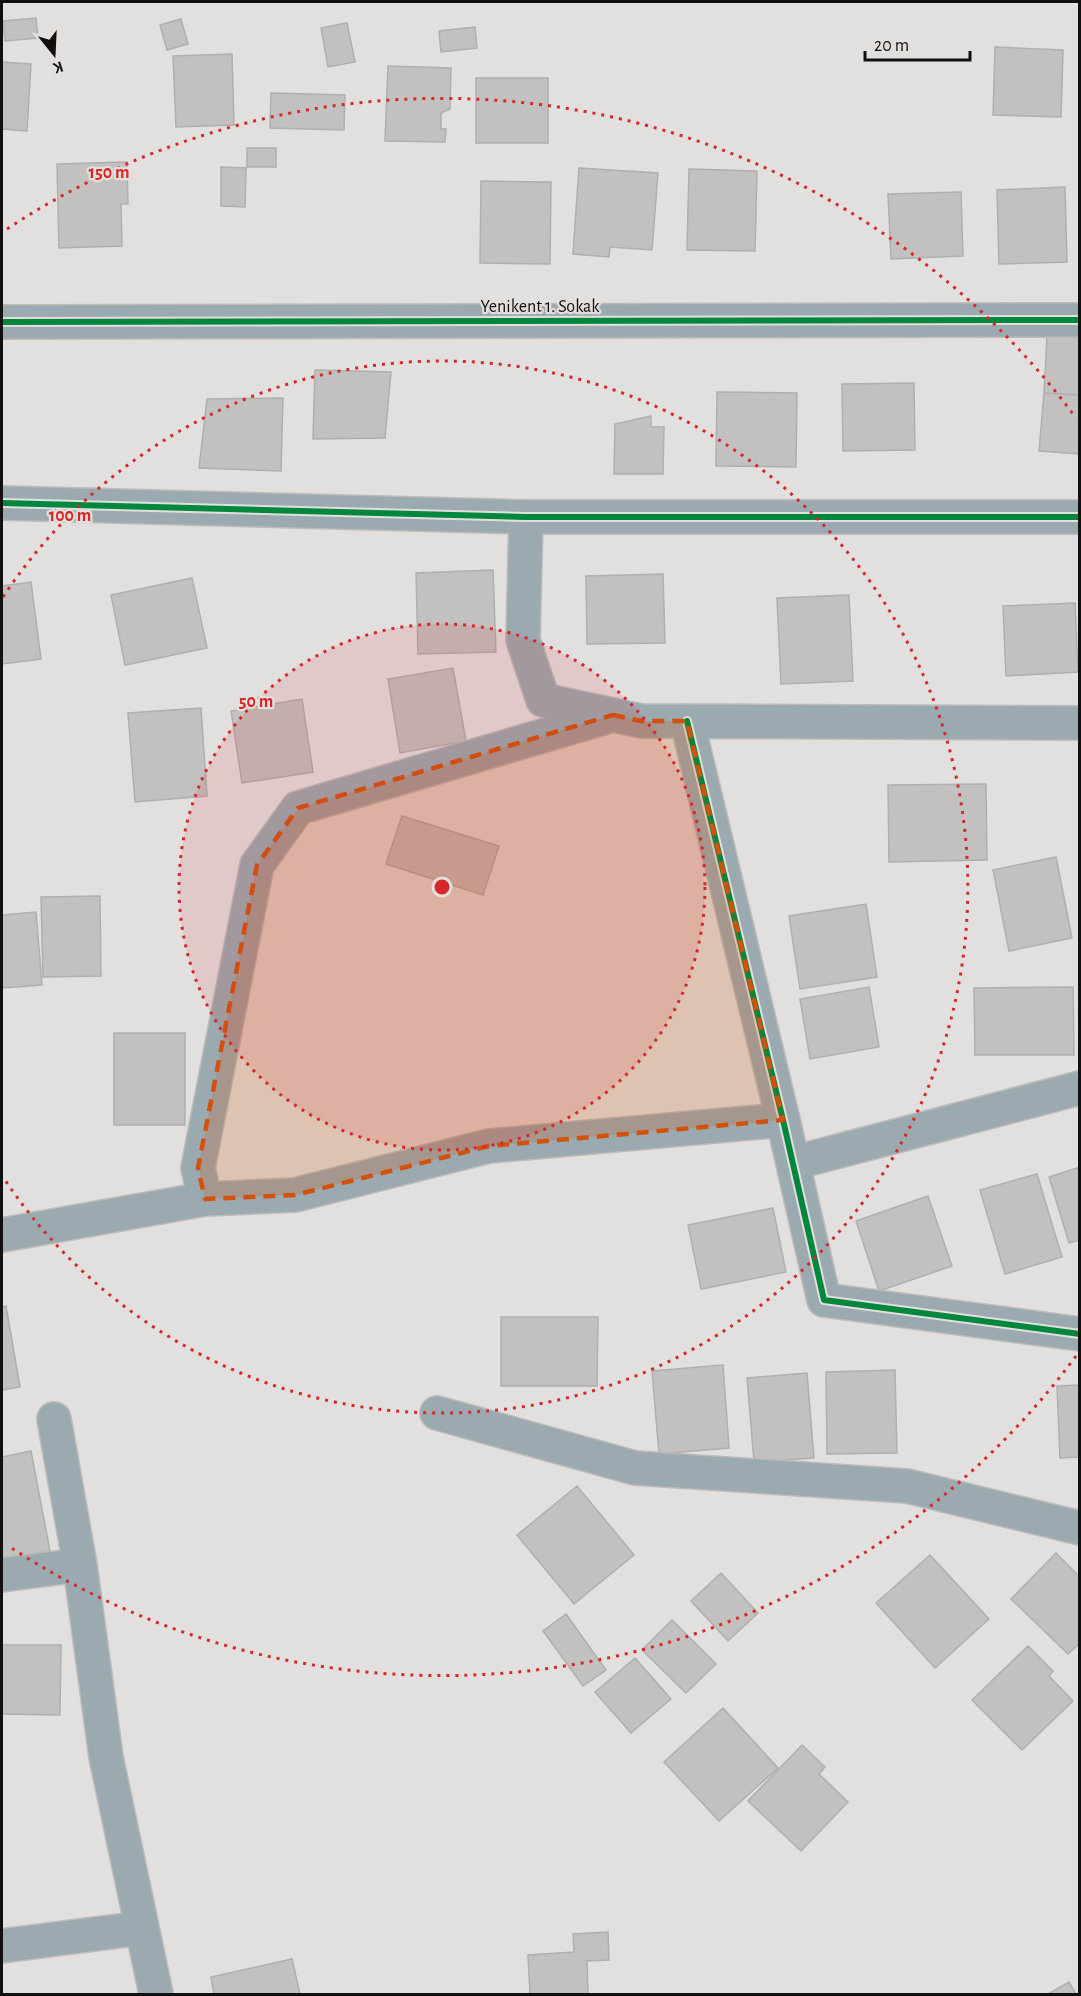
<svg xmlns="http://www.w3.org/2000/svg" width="1081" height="1996" font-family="'Alegreya Sans',sans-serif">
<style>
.building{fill:#c2c1bf;stroke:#b0afae;stroke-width:1.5}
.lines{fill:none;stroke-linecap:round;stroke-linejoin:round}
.minor-casing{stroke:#bcbbba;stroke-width:36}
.minor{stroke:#9ba9b0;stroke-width:33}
.cycleway-casing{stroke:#e3dfdd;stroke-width:10}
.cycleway{stroke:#00873e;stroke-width:6}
.marked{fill:#d2520c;fill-opacity:0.2;stroke:#d2520c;stroke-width:4.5;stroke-dasharray:12 8;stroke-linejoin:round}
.ring{fill:none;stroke:#d62828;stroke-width:3;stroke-dasharray:3 6}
.labels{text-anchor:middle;stroke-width:4.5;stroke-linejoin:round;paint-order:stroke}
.street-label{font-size:18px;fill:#11100f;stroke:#e3dfdd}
.centre{fill:#d62828;stroke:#e3dfdd;stroke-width:3}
.ring-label{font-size:18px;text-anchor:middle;font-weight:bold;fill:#d62828;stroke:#e3dfdd;stroke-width:4.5;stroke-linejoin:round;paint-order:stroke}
</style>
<rect width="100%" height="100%" fill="#e2e0de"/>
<!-- building -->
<path class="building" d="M36,18L38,38L5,41L3,21Z
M181,19L188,44L167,50L160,25Z
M347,23L355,62L328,67L321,28Z
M475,27L477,48L441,52L439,31Z
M995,47L1063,50L1061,117L993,115Z
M232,54L234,125L176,127L173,56Z
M2,62L31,64L27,131L2,129Z
M388,66L451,68L450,109L441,113V129H446L445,142L385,141Z
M476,78H548V143H476Z
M271,93L345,95L344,130L270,128Z
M247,148H276V167H247Z
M127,162L128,204H121L122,246L59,248L57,164Z
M221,167L246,168L245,207L221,206Z
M579,168L658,173L652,250L610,247L609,257L573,254Z
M689,169L757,171L755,251L687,250Z
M481,181L551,182L550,264L480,263Z
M1065,187L1067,262L999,264L997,190Z
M961,192L963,256L891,259L888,194Z
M1047,335L1080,336V395L1044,393Z
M315,370L391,372L385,438L313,439Z
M914,383L915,450L843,451L842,384Z
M717,392L797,393L796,467L716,466Z
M1044,393L1080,395V454L1039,451Z
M283,398L281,471L199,468L207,399Z
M651,416V427H664L663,474H614L615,424Z
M493,570L496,652L418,654L416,573Z
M663,574L665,643L587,644L586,576Z
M192,578L207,648L125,665L111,595Z
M31,582L41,659L2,664V586Z
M849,595L853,681L781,684L777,598Z
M1075,603L1078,672L1006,676L1003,606Z
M453,668L466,741L400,753L388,679Z
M302,699L313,772L242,783L231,711Z
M201,708L207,796L135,802L128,713Z
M986,784L987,860L889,862L888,785Z
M402,816L499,846L483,895L386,864Z
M1056,857L1072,938L1009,951L993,870Z
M100,896L101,976L43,977L41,897Z
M866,904L877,977L800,989L789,916Z
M36,912L42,985L2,988V915Z
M869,987L879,1047L810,1059L800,999Z
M1073,987L1074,1055H975L974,988Z
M114,1033H185V1125H114Z
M1080,1167V1240L1069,1243L1049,1177Z
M1037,1174L1062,1257L1005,1274L980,1190Z
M928,1196L952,1266L879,1291L856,1221Z
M773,1208L786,1272L701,1289L688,1225Z
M6,1306L20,1387L2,1390V1307Z
M501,1317H598L597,1386H501Z
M723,1365L729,1448L659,1454L652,1371Z
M895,1370L897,1453L827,1454L826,1372Z
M807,1373L814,1458L754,1462L747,1378Z
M1080,1385V1457L1060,1458L1057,1386Z
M31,1451L50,1551L2,1561V1457Z
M577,1486L634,1555L574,1604L517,1535Z
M1056,1553L1080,1577V1643L1068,1654L1011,1599Z
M930,1555L989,1619L935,1668L876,1603Z
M721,1573L758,1613L728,1641L691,1601Z
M566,1614L606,1670L583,1686L543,1631Z
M672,1620L716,1664L686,1693L642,1650Z
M2,1645H61L60,1715L2,1714Z
M1028,1646L1053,1671L1049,1676L1073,1701L1022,1750L972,1700Z
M635,1658L671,1699L631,1733L595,1692Z
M723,1708L778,1768L719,1821L664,1762Z
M802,1745L825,1767L819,1774L848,1802L801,1851L748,1801Z
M608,1932L609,1960L587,1961L588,1994H530L528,1955L574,1952L573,1934Z
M292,1959L300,1994H214L211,1977Z
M1069,1982L1076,1994H1048Z"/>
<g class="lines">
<!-- minor casing -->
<g class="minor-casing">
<path id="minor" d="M2,322L1080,320
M2,503L526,517H1080
M526,517L523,640L543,700L641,721L1080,723
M687,721L783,1120L824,1300L1080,1334
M793,1163L1080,1088
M205,1199L198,1168L257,865L298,808L613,715
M2,1235L205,1199L295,1195L489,1146L783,1120
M437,1413L635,1468L907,1486L1080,1528
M54,1419L80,1565L106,1757L156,1994
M2,1575L80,1565
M2,1946L142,1928"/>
</g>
<!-- minor -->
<use href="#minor" class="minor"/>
<!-- cycleway casing -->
<g class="cycleway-casing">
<path id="cycleway" d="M2,322L1080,320
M2,503L526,517H1080
M687,721L783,1120L824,1300L1080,1334"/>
</g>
<!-- cycleway -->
<use href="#cycleway" class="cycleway"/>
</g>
<!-- marked area -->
<path class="marked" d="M613,715L641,721H687L783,1120L489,1146L295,1195L205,1199L198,1168L257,865L298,808Z"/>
<!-- distance rings -->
<circle cx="442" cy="887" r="263" fill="#d62828" fill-opacity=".12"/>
<g class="ring">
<circle cx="442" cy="887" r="263"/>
<path d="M3 597A526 526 0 1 1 3 1177"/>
<path d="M1076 1356A789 789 0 0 1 7 1545M7 229A789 789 0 0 1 1076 418"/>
</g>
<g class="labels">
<!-- street labels -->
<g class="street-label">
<text x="540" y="312">Yenikent 1. Sokak</text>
</g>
</g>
<circle cx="442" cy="887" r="9" class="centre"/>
<g class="ring-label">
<text x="109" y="178">150 m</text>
<text x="70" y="521">100 m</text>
<text x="256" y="707">50 m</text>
</g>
<!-- border -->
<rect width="1081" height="1996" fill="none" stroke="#11100f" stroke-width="6"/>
<!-- north arrow -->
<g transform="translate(54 54) rotate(162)" stroke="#e3dfdd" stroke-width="4.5" paint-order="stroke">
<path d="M0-4.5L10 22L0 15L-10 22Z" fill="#11100f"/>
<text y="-9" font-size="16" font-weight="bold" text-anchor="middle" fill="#11100f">K</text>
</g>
<!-- scale -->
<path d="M865 51v9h105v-9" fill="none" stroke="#11100f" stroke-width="3"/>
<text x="874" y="51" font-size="18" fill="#11100f" stroke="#e3dfdd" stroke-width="4.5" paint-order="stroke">20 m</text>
</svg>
